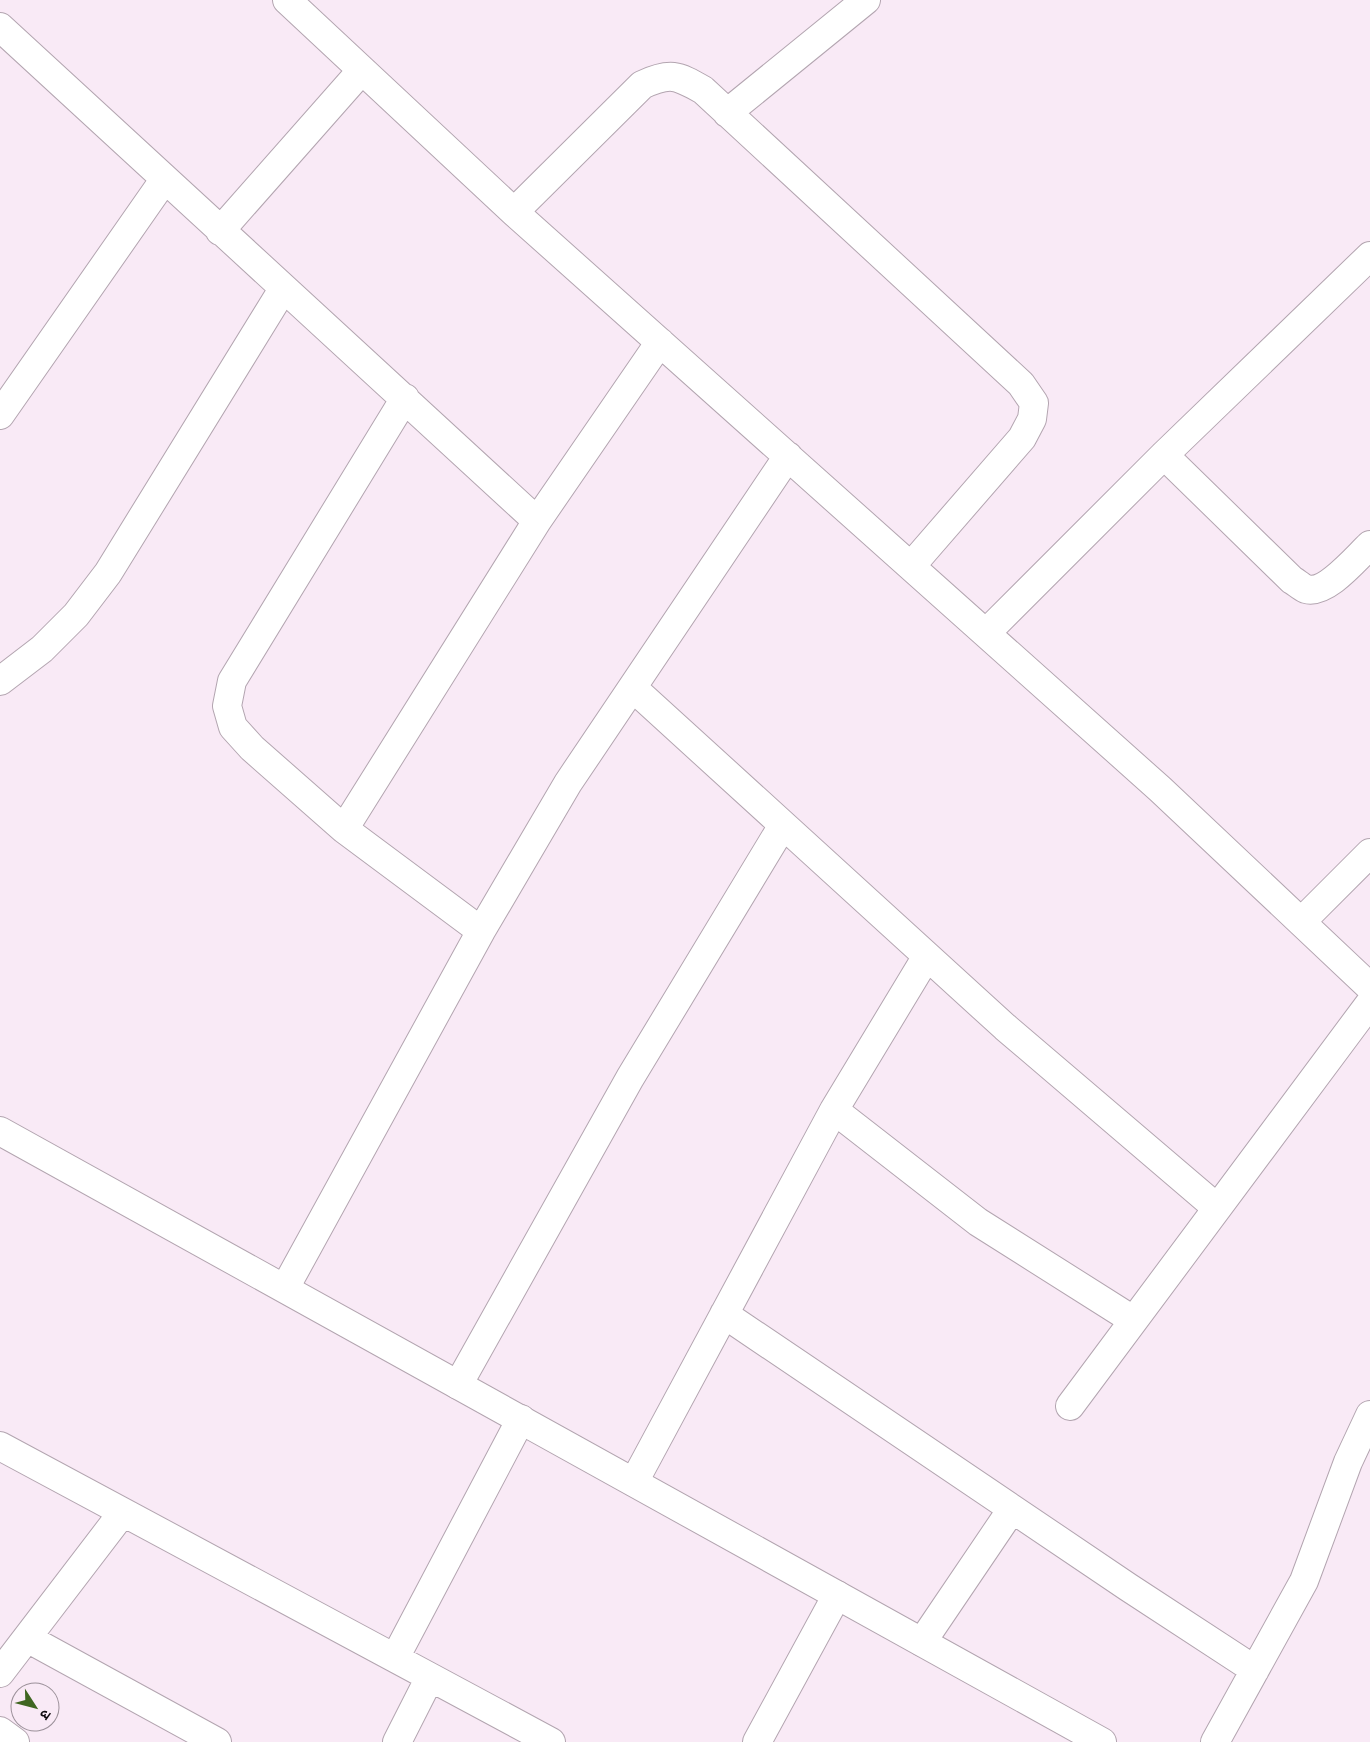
<svg xmlns="http://www.w3.org/2000/svg" width="1370" height="1742" font-family="'Roboto Condensed','Noto Sans Devanagari',sans-serif">
<style>
.lines{fill:none;stroke-linecap:round;stroke-linejoin:round}
.street-casing{stroke:#b3a5b0;stroke-width:30}
.secondary-casing{stroke:#b3a5b0;stroke-width:30}
.street{stroke:#fff;stroke-width:28}
.secondary{stroke:#fff;stroke-width:28}
</style>
<rect width="100%" height="100%" fill="#f9eaf6"/>
<g class="lines">
<!-- street casing -->
<g class="street-casing">
<path id="street" d="M287,0L514,212L1160,789L1370,987
M0,27L537,521
M727,113L866,0
M514,212L642,85C670,72 677,75 703,90L1021,384L1034,403L1032,419L1022,438L911,566
M220,231L362,70
M405,398L232,681L227,706L233,727L252,748L344,829L481,931
M0,415L164,180
M1164,455L1292,580C1296,582 1301,587 1306,589C1326,595 1356,558 1370,545
M986,633L1164,455L1370,256
M0,681L42,649L76,615L108,573L283,289
M633,688L1005,1027L1217,1208
M344,829L537,521L660,342
M1301,922L1370,853
M834,1110L978,1222L1133,1320
M285,1288L481,931L568,783L788,456
M724,1314L1128,1587L1255,1670
M458,1385L630,1078L783,825
M1070,1406L1370,1003
M0,1446L551,1742
M634,1482L834,1110L927,956
M27,1638L217,1742
M922,1642L1012,1509
M395,1658L521,1419
M0,1673L123,1512
M0,1731L15,1742
M397,1742L430,1677
M757,1742L837,1595
M1215,1742L1304,1581L1348,1462L1370,1415"/>
</g>
<!-- secondary casing -->
<g class="secondary-casing">
<path id="secondary" d="M0,1131L1102,1742"/>
</g>
<!-- street -->
<use href="#street" class="street"/>
<!-- secondary -->
<use href="#secondary" class="secondary"/>
</g>
<!-- north arrow -->
<g transform="translate(35 1707) rotate(126)"><circle r="24" fill="#f9eaf6" stroke="#9c919a"/>
<path d="M0-4L9 19L0 12L-9 19Z" fill="#3f6621"/>
<text y="-8" font-size="14" font-weight="bold" text-anchor="middle" fill="#100b0f">उ</text>
</g>
</svg>
